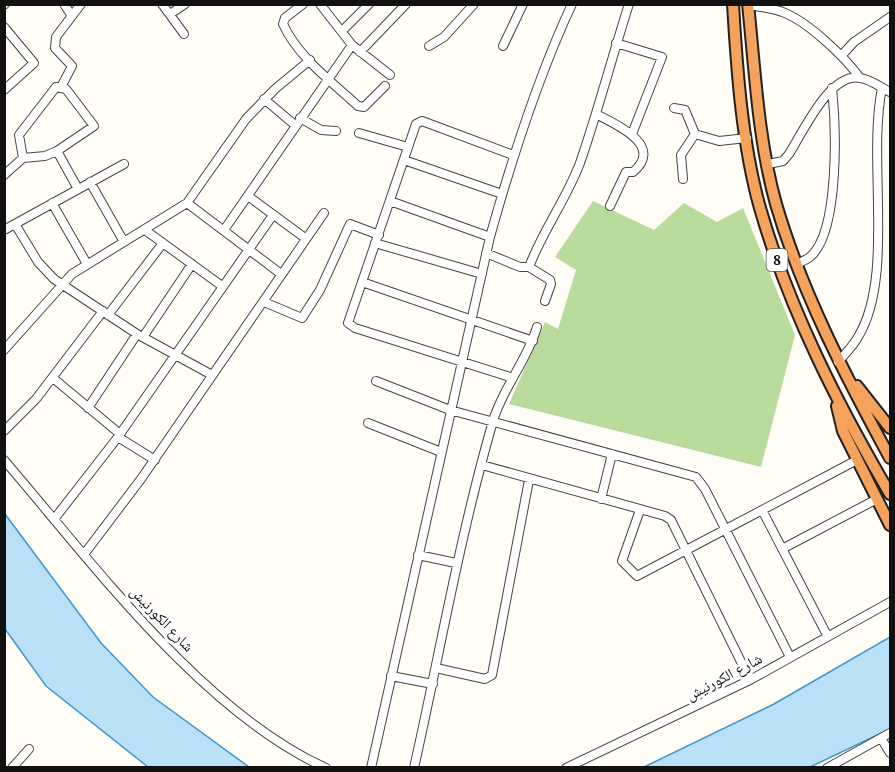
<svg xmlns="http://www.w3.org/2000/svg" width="895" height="772" font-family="Lora,'Noto Naskh Arabic',serif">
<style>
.forest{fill:#b9dc9c}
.water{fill:#b9e0f7;stroke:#3f96cf;stroke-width:1.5}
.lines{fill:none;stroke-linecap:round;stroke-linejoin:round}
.minor-casing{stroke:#444;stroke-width:10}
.highway-casing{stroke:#222;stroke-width:14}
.minor{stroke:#fff;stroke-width:8}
.highway{stroke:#f5a25d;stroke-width:10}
.labels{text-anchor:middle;stroke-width:6;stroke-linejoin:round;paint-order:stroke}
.shield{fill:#fff;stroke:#585858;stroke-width:1.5}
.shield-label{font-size:14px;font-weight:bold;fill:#111}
.street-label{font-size:15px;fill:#111;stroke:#fff}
</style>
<rect width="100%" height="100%" fill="#fffdf5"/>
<!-- forest -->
<path class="forest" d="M593,201L654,230L684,203L717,222L743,208L795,335L761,467L509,404L545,322L558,329L576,270L555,257Z"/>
<!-- water -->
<path class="water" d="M5,514L101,643L153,697L249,767H148L46,686L5,629Z
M890,637V729L810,767H644L774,704Z"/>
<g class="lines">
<!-- minor casing -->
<g class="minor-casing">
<path id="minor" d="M64,4L72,16
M162,4L184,34
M303,4L285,18L283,24C298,57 332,82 358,106L364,107L385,86
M320,4L352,45L390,75
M4,5L5,4
M748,5C760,7 774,8 785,13C809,23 845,57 860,78
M170,14L185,4
M4,27L34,63L4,90
M342,31L369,4
M616,43L662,57L632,134
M429,46L444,37L474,4
M503,46L523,4
M360,52L406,4
M842,55L854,42L890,17
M61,87L72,66L55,48L56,37L81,4
M264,99L295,125
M674,108L685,110L695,134L681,155L683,179
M596,114C615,124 665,145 633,172H626L610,206
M300,118L321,130L336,131
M359,133L408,147
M695,134L719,141L747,138
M57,151L78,189
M404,160L502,194
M768,164L783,161L789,154C803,132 830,72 860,78C870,79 882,88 890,92
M4,175L23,158L45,156L57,151L94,126L66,89L56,87L19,135L23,158
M90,182L124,242
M248,196L305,238
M390,201L490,237
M52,203L87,264
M187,203L281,274
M15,224L38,262L54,279L137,334L212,375
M4,230L124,164
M145,230L222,286
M224,230L352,45
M375,243L482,274
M486,253L520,267H529C543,230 566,200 580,163C598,111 612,57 629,4
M797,264C801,262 806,260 810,257C840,232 836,124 832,88
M529,267L550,280L551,284L545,301
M362,282L533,341
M264,302L302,318L320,290L350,224L379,235
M108,315L163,243
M143,337L192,264
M4,350L72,274L187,203L246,119L275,89L310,60
M838,362C845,354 853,346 858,337C895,276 867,161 882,88
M53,378L120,434
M513,378L355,328L348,323L416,124L422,121L513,155
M376,381L450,410L696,477L705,489L790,657
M88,408L137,334
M368,423L441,452
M4,431L36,399L103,311
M118,437L155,460
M4,460C92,562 202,712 326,768
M482,465L665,516L671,520L750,680
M601,499L612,454
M640,510L622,561L637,576L857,460
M762,510L827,635
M55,518L118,437L273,215
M782,549L877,499
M85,553L141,479L324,213
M418,555L456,563
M436,668L485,679L492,675L529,480
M391,676L433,684
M881,738L890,753
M12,768L29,749
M371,768L490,237C512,158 537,79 572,4
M414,768C440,652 460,535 493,421C503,387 527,361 537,327
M566,768L750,680L890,602
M827,768L890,733"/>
</g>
<!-- highway casing -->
<g class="highway-casing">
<path id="highway" d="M733,4C737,71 742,144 760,208C789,309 838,405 890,494
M748,4C755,70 758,140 776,204C802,293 846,377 890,458
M857,386L890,428
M837,406L843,431L890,525"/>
</g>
<!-- minor -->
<use href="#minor" class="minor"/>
<!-- highway -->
<use href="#highway" class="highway"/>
</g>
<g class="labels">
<!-- shield labels -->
<rect class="shield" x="766.5" y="249" width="21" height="22" rx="4.5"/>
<g class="shield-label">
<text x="777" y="265">8</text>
</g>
<!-- street labels -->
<g class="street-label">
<text transform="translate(162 619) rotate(46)" y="5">شارع الكورنيش</text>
<text transform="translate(724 677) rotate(-28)" y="5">شارع الكورنيش</text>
</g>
</g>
<!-- border -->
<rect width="895" height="772" fill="none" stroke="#111111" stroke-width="12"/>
</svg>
